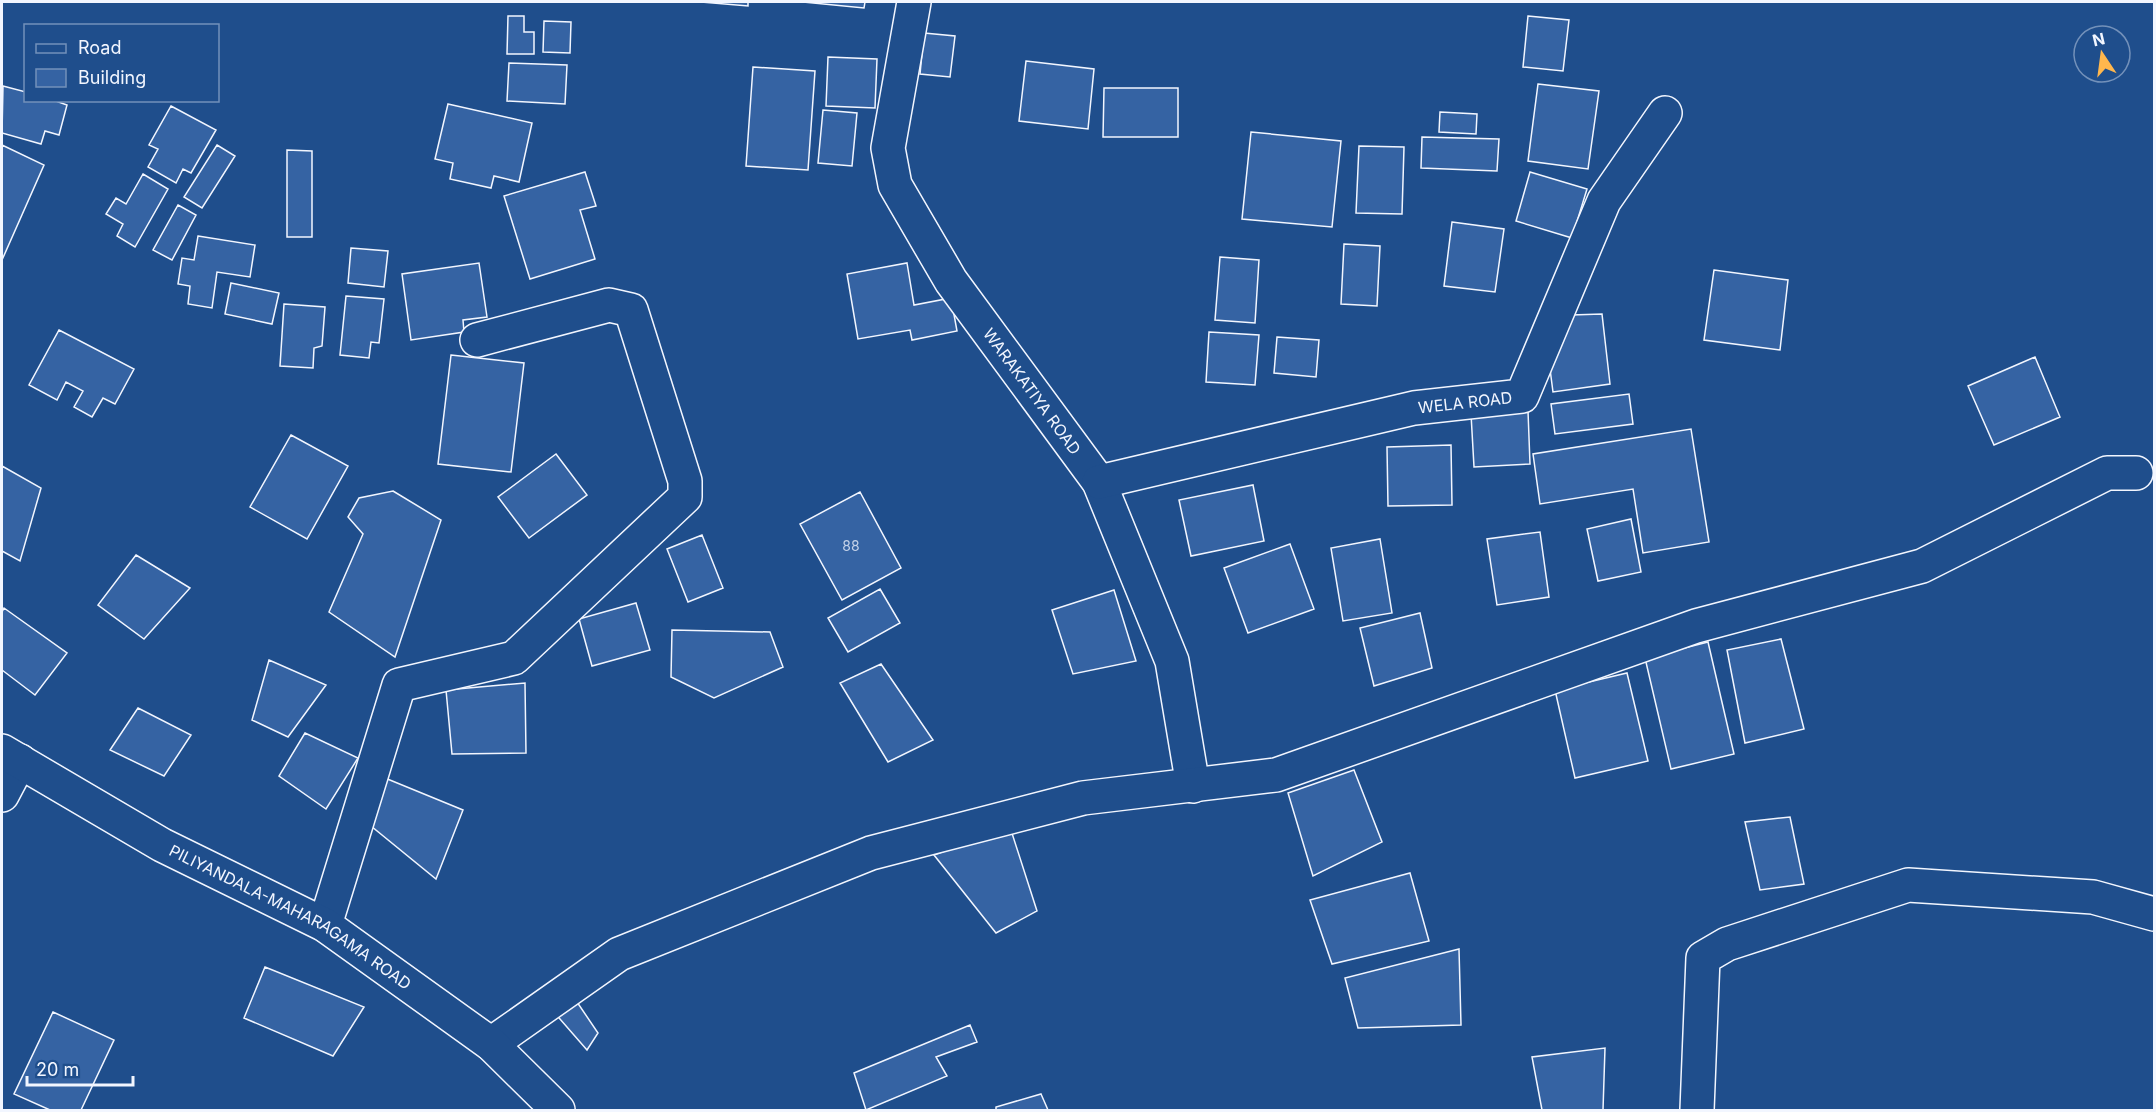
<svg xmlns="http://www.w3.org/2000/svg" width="2156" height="1112" font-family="Inter,sans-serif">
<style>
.building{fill:#3563a3;stroke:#f2f6ff;stroke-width:1.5}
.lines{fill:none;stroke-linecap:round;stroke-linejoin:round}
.minor-casing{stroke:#f2f6ff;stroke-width:36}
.major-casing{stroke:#f2f6ff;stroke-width:36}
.minor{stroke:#1f4e8c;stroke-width:33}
.major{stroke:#1f4e8c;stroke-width:33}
.labels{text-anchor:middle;stroke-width:4.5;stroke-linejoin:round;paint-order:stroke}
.number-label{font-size:14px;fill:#c3d1e8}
.street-label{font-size:16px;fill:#f2f6ff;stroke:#1f4e8c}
</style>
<rect width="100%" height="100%" fill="#1f4e8c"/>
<!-- building -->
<path class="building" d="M701,2H748V6Z
M803,2H865L864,8Z
M508,16H524V32H534V54H507Z
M1528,16L1569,20L1563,71L1523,67Z
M544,21L571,22L570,53L543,52Z
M924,33L955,36L950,77L920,74Z
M828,57L877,59L875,108L826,106Z
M1026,61L1094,69L1088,129L1019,121Z
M509,63L567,65L565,104L507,101Z
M753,67L815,71L808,170L746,166Z
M1538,84L1599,91L1588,169L1528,161Z
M3,86L26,92V100H53L67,105L59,135L45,131L41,144L2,133Z
M1104,88H1178V137H1103Z
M448,104L532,123L519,182L494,176L491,188L450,179L453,163L435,159Z
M171,106L216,130L191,173L183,169L176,183L148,167L158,149L149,145Z
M823,110L857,113L852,166L818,163Z
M1440,112L1477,114L1476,134L1439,132Z
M1251,132L1341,141L1332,227L1242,219Z
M1422,137L1499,139L1497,171L1421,168Z
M2,145L44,165L2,260Z
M217,145L235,156L202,208L184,197Z
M1359,146L1404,147L1402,214L1356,213Z
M287,150L312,151V237H287Z
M585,172L596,206L580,210L595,259L530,279L504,196Z
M1530,172L1587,189L1572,238L1516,221Z
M143,174L168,189L135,247L117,236L123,224L106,214L116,198L126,204Z
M178,205L196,215L172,260L153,250Z
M1452,222L1504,229L1495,292L1444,286Z
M198,236L255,245L250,277L217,272L212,308L188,304L190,286L178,284L182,258L194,260Z
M1344,244L1380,246L1377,306L1341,304Z
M351,248L388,251L384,287L348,283Z
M1220,257L1259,260L1255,323L1215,320Z
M479,263L487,317L463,320L464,332L411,340L402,274Z
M907,263L914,305L951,298L957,331L912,340L910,330L858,339L847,274Z
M1714,270L1788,280L1780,350L1704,340Z
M231,283L279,293L272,324L225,314Z
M346,296L384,299L379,343L371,342L369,358L340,355Z
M284,304L325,307L322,346L314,348L313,368L280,366Z
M1602,314L1610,384L1553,392L1550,369L1571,315Z
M59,330L134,369L115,404L103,398L92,417L74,407L83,391L66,382L57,400L29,385Z
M1209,332L1259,335L1255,385L1206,382Z
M1277,337L1319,340L1316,377L1274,373Z
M451,355L524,363L511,472L438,464Z
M2035,357L2060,417L1994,445L1968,386Z
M1629,394L1633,424L1555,434L1551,404Z
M1528,411L1530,464L1474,467L1471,414Z
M1691,429L1709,542L1643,553L1633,489L1540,504L1533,454Z
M291,435L348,466L307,539L250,507Z
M1451,445L1452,505L1388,506L1387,447Z
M556,454L587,495L529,538L498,497Z
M2,466L41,488L20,561L2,551Z
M1253,485L1264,541L1191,556L1179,500Z
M393,491L441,520L395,657L329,612L363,534L348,517L359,498Z
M860,492L901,568L842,600L800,524Z
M1631,519L1641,572L1598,581L1587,529Z
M1540,532L1549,597L1497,605L1487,539Z
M702,535L723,588L688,602L667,549Z
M1380,539L1392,613L1343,621L1331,548Z
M1290,544L1314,609L1248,633L1224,568Z
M136,555L190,588L144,639L98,605Z
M880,589L900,623L848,652L828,618Z
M1114,590L1136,661L1073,674L1052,610Z
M636,603L650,650L592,666L579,619Z
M4,608L67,653L35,695L2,670V612Z
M1420,613L1432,668L1374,686L1360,628Z
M672,630L770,632L783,667L714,698L671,677Z
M1781,639L1804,729L1745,743L1727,650Z
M1708,642L1734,754L1671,769L1645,658Z
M269,660L326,685L288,737L252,720Z
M881,664L933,740L888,762L840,683Z
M1627,673L1648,761L1575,778L1555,690Z
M525,683L526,753L452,754L446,690Z
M138,708L191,735L164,776L110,750Z
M305,733L358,758L326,809L279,776Z
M1354,770L1382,842L1313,876L1288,793Z
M385,778L463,810L436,879L371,826Z
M1790,817L1804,884L1760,890L1745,822Z
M1010,827L1037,911L996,933L934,855Z
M1410,873L1429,941L1332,964L1310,900Z
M1459,949L1461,1025L1358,1028L1345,978Z
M265,967L364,1007L333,1056L244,1018Z
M577,1002L598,1033L587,1050L553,1011Z
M53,1012L114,1040L81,1110H50L14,1094Z
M970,1025L977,1042L936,1057L947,1076L866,1110L854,1073Z
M1605,1048L1603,1110H1542L1532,1057Z
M1041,1094L1048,1110H996V1107Z"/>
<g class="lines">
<!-- minor casing -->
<g class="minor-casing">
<g id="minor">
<path id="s1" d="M914,2L888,148L895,185L951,281L1099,482L1172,661L1193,786"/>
<path id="s2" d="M1099,482L1414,408L1522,396L1604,201L1665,113"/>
<path d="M2,795L20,761"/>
<path d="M325,925L399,685L514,658L685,497V481L631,310L609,305L477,340"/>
<path d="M491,1044L619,954L871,853L1083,798L1276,775L1696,626L1922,566L2107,473H2136"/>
<path d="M1697,1110L1703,958L1727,944L1908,885L2093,897L2154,914"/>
</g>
</g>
<!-- major casing -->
<g class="major-casing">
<g id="major">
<path id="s3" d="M2,751L162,845L325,925L491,1044L558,1110"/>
</g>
</g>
<!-- minor -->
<use href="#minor" class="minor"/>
<!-- major -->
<use href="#major" class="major"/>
</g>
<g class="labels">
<!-- number labels -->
<g class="number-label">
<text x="851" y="551">88</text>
</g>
<!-- street labels -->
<g class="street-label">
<text dy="6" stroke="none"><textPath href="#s1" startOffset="434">WARAKATIYA ROAD</textPath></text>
<text dy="6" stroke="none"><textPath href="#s2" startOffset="375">WELA ROAD</textPath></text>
<text dy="6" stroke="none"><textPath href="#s3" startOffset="333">PILIYANDALA-MAHARAGAMA ROAD</textPath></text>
</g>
</g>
<!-- border -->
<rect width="2156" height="1112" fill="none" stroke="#f2f6ff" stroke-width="6"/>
<!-- legend -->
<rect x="24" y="24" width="195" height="78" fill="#1f4e8c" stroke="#7391ba" stroke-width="1.5"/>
<rect x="36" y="44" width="30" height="9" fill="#1f4e8c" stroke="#7391ba" stroke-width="1.5"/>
<text x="78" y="54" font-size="18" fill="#f2f6ff">Road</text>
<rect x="36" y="69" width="30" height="18" fill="#3563a3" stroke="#7391ba" stroke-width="1.5"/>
<text x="78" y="84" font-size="18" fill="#f2f6ff">Building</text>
<!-- north arrow -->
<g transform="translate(2102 54) rotate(347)"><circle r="28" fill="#1f4e8c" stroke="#7391ba" stroke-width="1.5"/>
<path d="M0-4.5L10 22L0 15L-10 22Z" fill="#ffb74d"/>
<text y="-9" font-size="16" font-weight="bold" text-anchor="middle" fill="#f2f6ff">N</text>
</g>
<!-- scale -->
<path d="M27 1076v9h106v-9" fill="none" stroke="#f2f6ff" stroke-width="3"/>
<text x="36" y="1076" font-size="18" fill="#f2f6ff" stroke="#1f4e8c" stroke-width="4.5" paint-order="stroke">20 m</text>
</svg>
